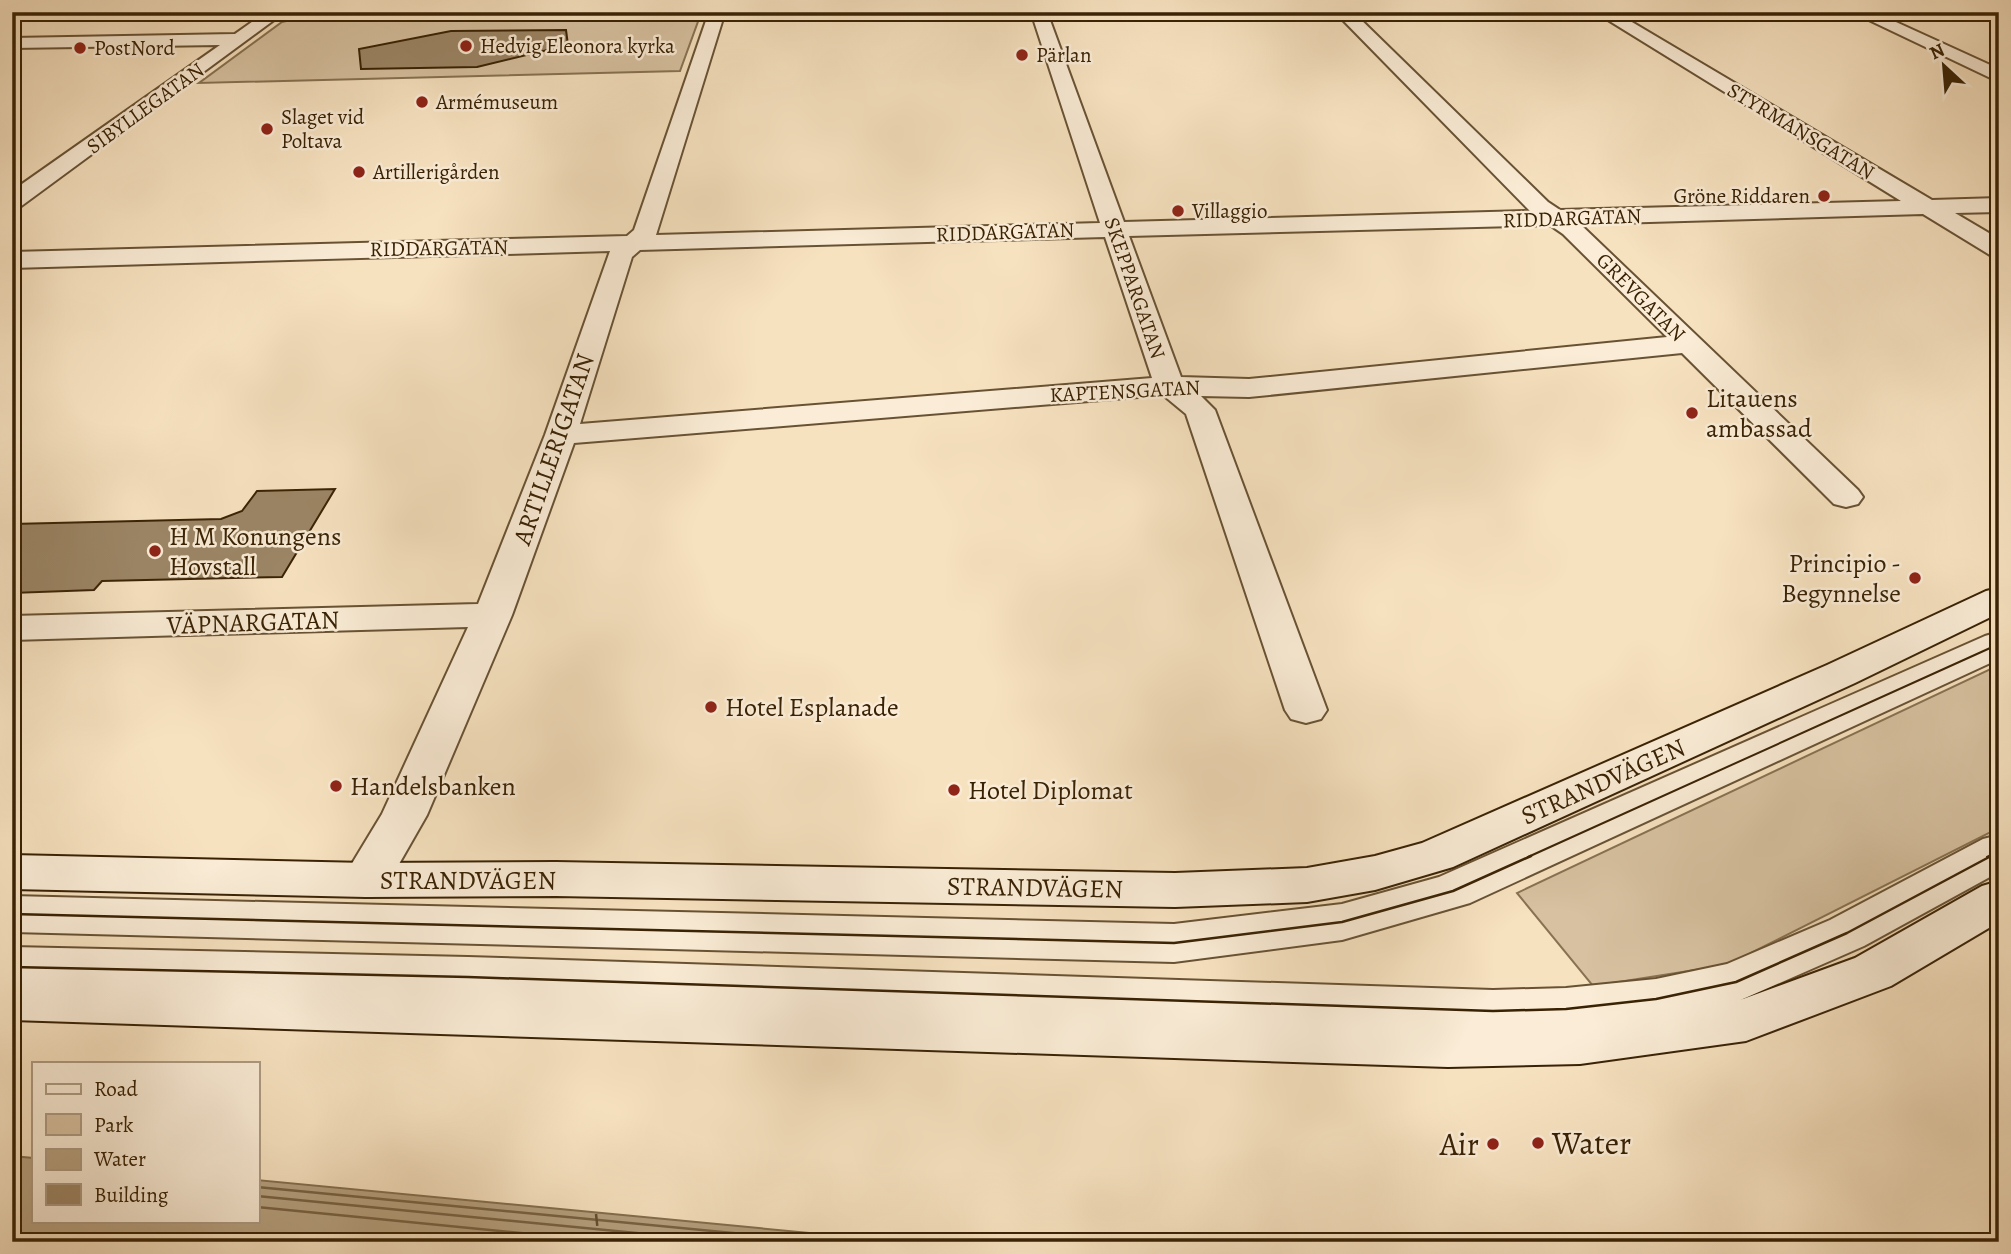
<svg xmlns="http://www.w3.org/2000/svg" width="2011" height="1254" font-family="Alegreya,serif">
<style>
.green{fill:#d7c1a0;stroke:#887252;stroke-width:2}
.water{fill:#b6a180;stroke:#846e4e;stroke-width:2}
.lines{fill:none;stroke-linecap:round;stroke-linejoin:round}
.shore{stroke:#786242;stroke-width:2.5}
.ferry{stroke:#654e2f;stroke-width:2.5;stroke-dasharray:12 10;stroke-linecap:butt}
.building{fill:#9c8666;stroke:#392204;stroke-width:2}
.street-casing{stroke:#685233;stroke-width:4}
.secondary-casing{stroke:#392204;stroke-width:4}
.street{fill:#faecd6;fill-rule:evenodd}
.secondary{fill:#faecd6;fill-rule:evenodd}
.tram-far1{stroke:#392204;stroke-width:2}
.tram{stroke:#392204;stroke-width:2.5}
.poi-dot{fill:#8f2418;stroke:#faecd6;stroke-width:2.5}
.labels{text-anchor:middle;stroke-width:5;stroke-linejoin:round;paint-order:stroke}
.far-poi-label{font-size:21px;fill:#392204;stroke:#faecd6;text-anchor:start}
.far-street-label{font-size:21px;fill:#392204;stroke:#faecd6}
.poi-label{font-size:26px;fill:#392204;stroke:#faecd6;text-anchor:start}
.street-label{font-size:26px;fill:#392204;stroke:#faecd6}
.near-poi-label{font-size:32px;fill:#392204;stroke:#faecd6;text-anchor:start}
</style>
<rect width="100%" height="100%" fill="#f7e2c0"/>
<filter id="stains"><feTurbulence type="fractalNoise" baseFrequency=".00286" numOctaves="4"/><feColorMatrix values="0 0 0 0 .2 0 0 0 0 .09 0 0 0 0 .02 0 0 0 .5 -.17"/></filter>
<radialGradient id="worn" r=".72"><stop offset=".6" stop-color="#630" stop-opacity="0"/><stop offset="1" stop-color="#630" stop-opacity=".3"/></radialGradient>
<!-- green -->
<path class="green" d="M688,12L700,16L680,71L199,83L282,22L299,18Z
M1999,665V828L1727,965L1593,986L1517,893Z"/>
<!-- water -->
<path class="water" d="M12,1156L33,1158V1221H257V1180L904,1242H12Z"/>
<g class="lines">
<!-- shore -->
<path class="shore" d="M257,1187L826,1242
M257,1196L729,1242
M257,1207L612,1242"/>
<!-- ferry -->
<path class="ferry" d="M596,1214L599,1242"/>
</g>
<!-- building -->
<path class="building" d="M566,30L568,45L477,67L361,69L359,49L451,31Z
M335,489L282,577L102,581L94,590L12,593V524L221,519L242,511L257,491Z"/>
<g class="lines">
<!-- street casing -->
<g class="street-casing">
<path id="street" d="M266,12H285L20,207L12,209V191L220,45L12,48V38L235,34Z
M709,12H725L656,235L1100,223L1031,12H1047L1124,222L1530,211L1335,12H1353L1548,202L1560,210L1901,201L1595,12H1615L1932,200L1999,198V212L1955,213L1999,239V257L1990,255L1923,214L1580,224L1858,490L1863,497L1858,504L1846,507L1834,504L1682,353L1249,397L1201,396L1215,410L1327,710L1321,719L1306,723L1291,719L1285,710L1186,414L1163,395L574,443L512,615L427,815L383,892L366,897L349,892L342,880L382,814L468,627L12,640V616L478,604L545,435L610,251L12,268V252L627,236L634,230ZM1550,225L1563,234L1667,337L1249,379L1181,377L1129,236ZM1105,237L1152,378L580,424L632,257L640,250Z
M1852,12H1874L1999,69V82Z
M1999,632V659L1470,903L1342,940L1174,962L12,932V896L1174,924L1342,904L1439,877L1985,636Z
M1999,835V872L1864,946L1736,1002L1656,1019L1566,1030L1493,1032L468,997L12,987V947L468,957L1493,990L1566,988L1656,979L1727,964L1830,920L1983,839Z"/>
</g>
<!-- secondary casing -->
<g class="secondary-casing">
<path id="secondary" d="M1999,588V613L1855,683L1453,867L1375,890L1307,902L1175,907L556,896L366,897L12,889V855L366,863L556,862L1175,873L1307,868L1375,856L1422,843L1827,665L1986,591Z
M1999,881V922L1891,986L1746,1041L1580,1064L1448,1067L12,1020V980L1448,1023L1580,1020L1743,999L1855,958L1982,886Z"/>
</g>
<!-- street -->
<use href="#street" class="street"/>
<!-- secondary -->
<use href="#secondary" class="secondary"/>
<!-- tram-far1 -->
<path class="tram-far1" d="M1528,857L1999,644
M1987,857L1999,851"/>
<!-- tram -->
<path class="tram" d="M12,914L1174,943L1342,922L1453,891L1531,856
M12,967L468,977L1493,1011L1566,1009L1656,999L1736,982L1847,933L1991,856"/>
</g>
<!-- markers -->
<g class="poi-dot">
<circle cx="466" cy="46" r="7"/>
<circle cx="80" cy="48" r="7"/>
<circle cx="1022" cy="55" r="7"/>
<circle cx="422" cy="102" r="7"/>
<circle cx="267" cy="129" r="7"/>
<circle cx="359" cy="172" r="7"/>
<circle cx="1824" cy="196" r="7"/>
<circle cx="1178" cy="211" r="7"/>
<circle cx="1692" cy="413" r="7"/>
<circle cx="155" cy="551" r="7"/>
<circle cx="1915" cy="578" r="7"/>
<circle cx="711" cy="707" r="7"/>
<circle cx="336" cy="786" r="7"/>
<circle cx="954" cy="790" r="7"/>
<circle cx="1538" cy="1143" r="7"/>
<circle cx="1493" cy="1144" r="7"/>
</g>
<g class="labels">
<!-- far-poi labels -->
<g class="far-poi-label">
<text x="480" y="53">Hedvig Eleonora kyrka</text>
<text x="94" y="55">PostNord</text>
<text x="1036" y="62">Pärlan</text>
<text x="436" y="109">Armémuseum</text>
<text x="281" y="124">Slaget vid<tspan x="281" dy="24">Poltava</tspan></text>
<text x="373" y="179">Artillerigården</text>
<text x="1810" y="203" text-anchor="end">Gröne Riddaren</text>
<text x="1192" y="218">Villaggio</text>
</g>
<!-- far-street labels -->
<g class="far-street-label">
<text transform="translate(145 108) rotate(-36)" y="7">SIBYLLEGATAN</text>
<text transform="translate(1801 131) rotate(31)" y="7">STYRMANSGATAN</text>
<text transform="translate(1572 218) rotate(-2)" y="7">RIDDARGATAN</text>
<text transform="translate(1005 232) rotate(-2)" y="7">RIDDARGATAN</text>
<text transform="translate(439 248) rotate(-1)" y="7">RIDDARGATAN</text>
<text transform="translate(1135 288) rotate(71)" y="7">SKEPPARGATAN</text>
<text transform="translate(1641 297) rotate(45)" y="7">GREVGATAN</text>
<text transform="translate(1125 391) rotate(-3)" y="7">KAPTENSGATAN</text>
</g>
<!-- poi labels -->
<g class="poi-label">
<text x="1706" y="407">Litauens<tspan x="1706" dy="30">ambassad</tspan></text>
<text x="169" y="545">H M Konungens<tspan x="169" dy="30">Hovstall</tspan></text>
<text x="1901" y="572" text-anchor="end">Principio -<tspan x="1901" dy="30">Begynnelse</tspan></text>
<text x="725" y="716">Hotel Esplanade</text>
<text x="350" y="795">Handelsbanken</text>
<text x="968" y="799">Hotel Diplomat</text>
</g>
<!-- street labels -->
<g class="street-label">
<text transform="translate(553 449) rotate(-71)" y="9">ARTILLERIGATAN</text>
<text transform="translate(253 622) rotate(-2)" y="9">VÄPNARGATAN</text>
<text transform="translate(1603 781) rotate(-24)" y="9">STRANDVÄGEN</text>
<text x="468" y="889">STRANDVÄGEN</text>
<text transform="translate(1035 887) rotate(1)" y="9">STRANDVÄGEN</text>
</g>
<!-- near-poi labels -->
<g class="near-poi-label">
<text x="1552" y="1154">Water</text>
<text x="1479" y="1155" text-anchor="end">Air</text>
</g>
</g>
<!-- margin -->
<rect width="2011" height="1254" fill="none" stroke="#f7e2c0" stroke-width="42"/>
<rect x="14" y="14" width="1983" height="1226" fill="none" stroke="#392204" stroke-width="3.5"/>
<rect x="21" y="21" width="1969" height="1212" fill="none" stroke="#392204" stroke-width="2"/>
<!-- legend -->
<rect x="32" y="1062" width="228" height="161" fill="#faecd6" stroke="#ad9b82" stroke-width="2"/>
<rect x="46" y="1084" width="35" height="10" fill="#faecd6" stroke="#ad9b82" stroke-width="2"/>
<text x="94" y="1096" font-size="21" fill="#392204">Road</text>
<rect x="46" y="1114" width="35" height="21" fill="#d7c1a0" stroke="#ad9b82" stroke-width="2"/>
<text x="94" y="1132" font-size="21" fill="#392204">Park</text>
<rect x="46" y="1149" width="35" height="21" fill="#b6a180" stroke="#ad9b82" stroke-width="2"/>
<text x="94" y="1166" font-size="21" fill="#392204">Water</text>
<rect x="46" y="1184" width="35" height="21" fill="#9c8666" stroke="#ad9b82" stroke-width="2"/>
<text x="94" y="1202" font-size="21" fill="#392204">Building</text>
<!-- north arrow -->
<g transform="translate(1944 66) rotate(334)" stroke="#faecd6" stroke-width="5" paint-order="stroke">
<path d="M0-5L12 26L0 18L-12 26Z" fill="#392204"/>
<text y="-10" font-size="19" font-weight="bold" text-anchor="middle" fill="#392204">N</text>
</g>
<rect width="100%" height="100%" filter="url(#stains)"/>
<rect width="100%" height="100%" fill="url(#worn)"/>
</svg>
